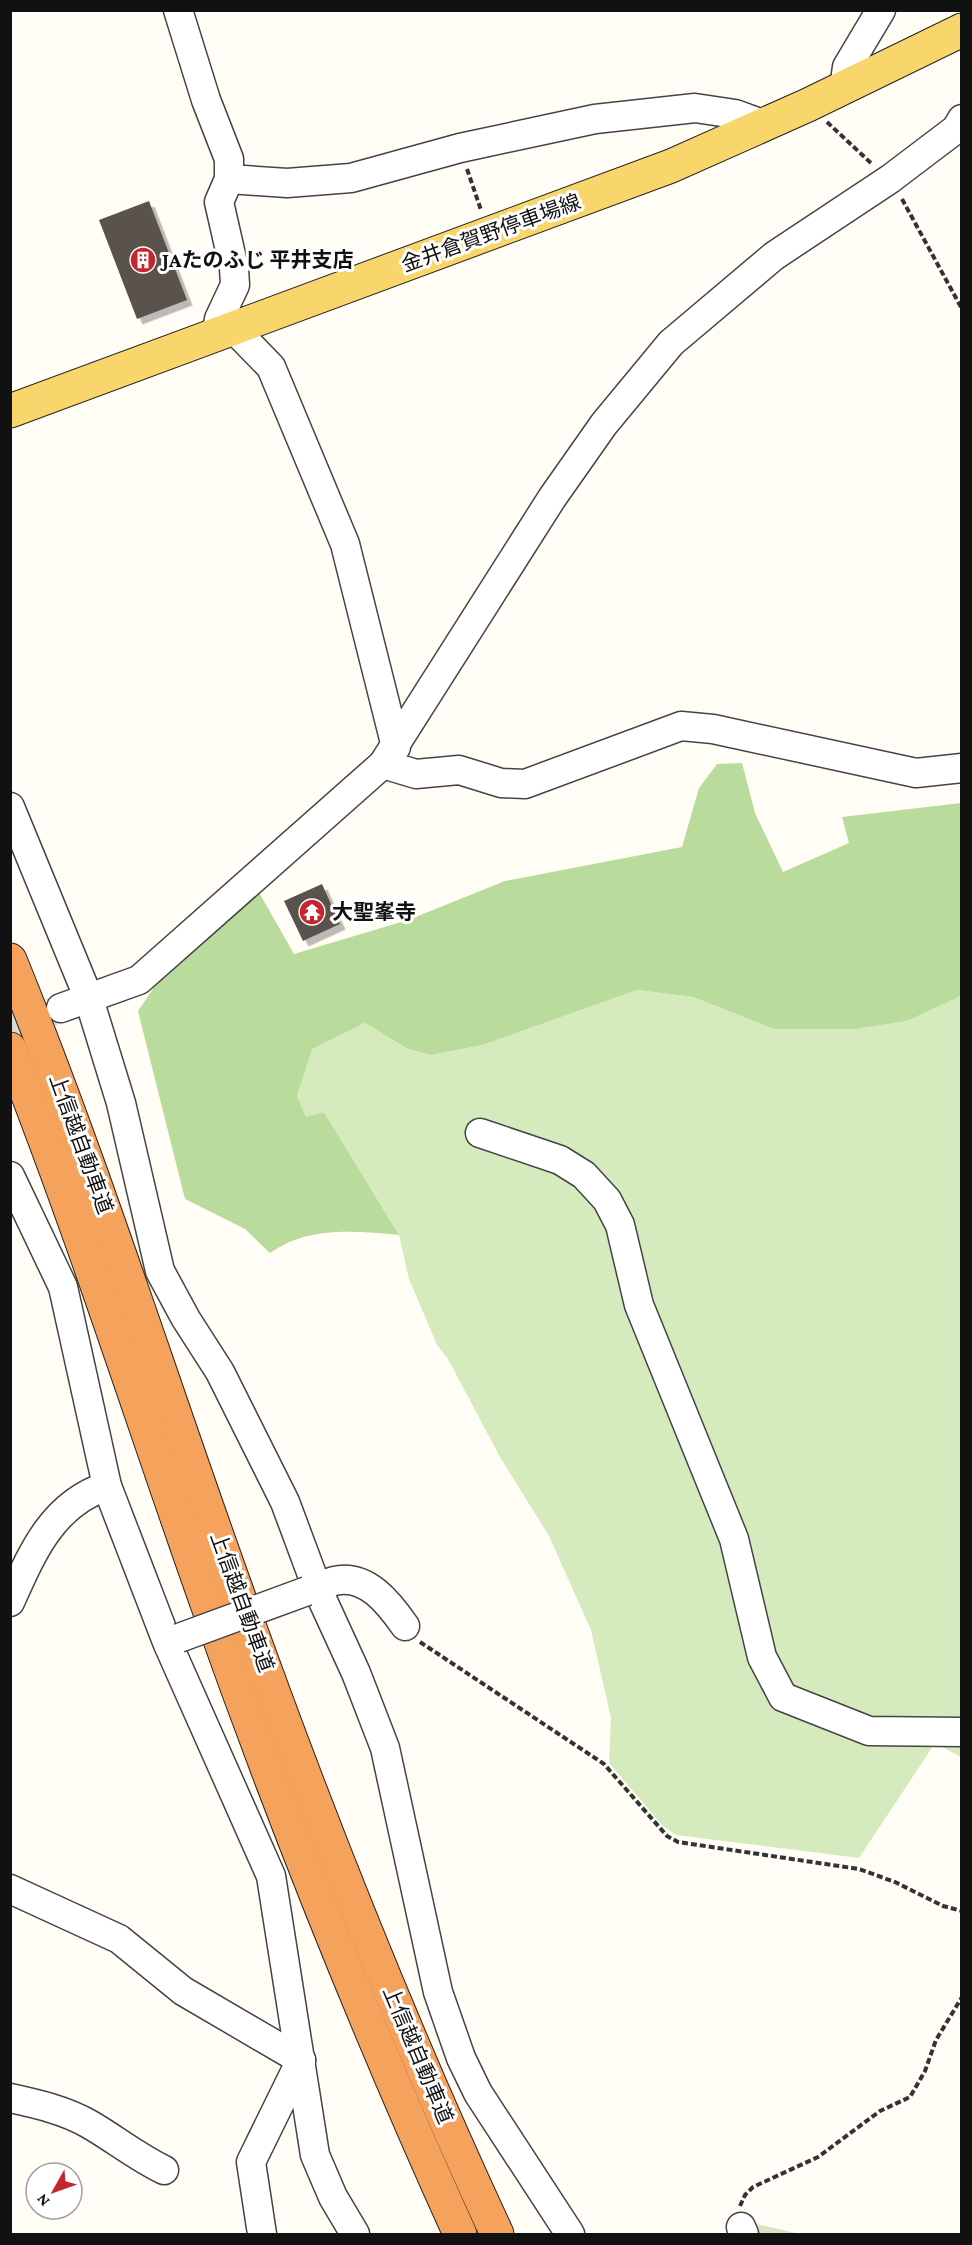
<svg xmlns="http://www.w3.org/2000/svg" width="972" height="2245" font-family="'Crimson Pro','Noto Sans JP',serif">
<defs>
<filter id="shadow"><feDropShadow dx="5.5" dy="5.5" stdDeviation="0" flood-color="#0004"/></filter>
</defs>
<rect width="100%" height="100%" fill="#fffdf5"/>
<polygon fill="#d5ebbd" points="637,990 693,997 774,1029 856,1029 907,1021 961,996 961,1757 935,1743 859,1858 676,1835 663,1826 609,1763 611,1718 591,1630 549,1536 500,1457 448,1359 437,1345 409,1279 399,1235 324,1112 306,1118 297,1096 311,1049 365,1023 408,1049 431,1055 483,1045"/>
<path fill="#b9dc9c" d="M742 763 755 813 783 872 849 843 842 817 961 803V996L907 1021 856 1029H774L693 997 637 990 483 1045 431 1055 408 1049 365 1023 312 1049 297 1096 306 1117 324 1112 399 1235C354 1231 309 1226 270 1253L245 1229 185 1199 138 1011 157 983 257 889 294 954 408 920 505 881 682 847 699 788 717 764Z"/>
<polygon fill="#d9e3c4" points="752,2223 800,2234 749,2234"/>
<g fill="#5a524d" filter="url(#shadow)">
<polygon points="149,201 187,300 137,319 99,220"/>
<polygon points="322,884 340,924 303,941 284,901"/>
</g>
<g fill="none" stroke-linecap="round" stroke-linejoin="round">
<polyline stroke="#dbdad3" stroke-width="28" stroke-dasharray="28 14" stroke-linecap="butt" points="10,1024 54,1011"/>
<defs>
<g id="minor">
<polyline points="178,10 206,100 229,159 229,179 219,202 234,268 235,285 219,319 216,335"/>
<polyline points="844,88 847,67 881,10"/>
<polyline points="229,179 287,183 351,178 460,148 595,119 695,108 735,114 765,125"/>
<polyline points="234,329 271,367 345,544 396,747"/>
<polyline points="383,764 416,774 459,770 501,783 525,784 681,726 713,729 916,773 962,768"/>
<polyline points="10,807 89,999 121,1103 160,1271 186,1319 220,1372 285,1502 317,1588 356,1673 385,1748 438,1992 461,2058 478,2093 570,2234"/>
<polyline points="61,1008 139,980 383,764 552,498 604,424 671,343 774,256 890,179 956,129 962,119"/>
<polyline points="480,1133 560,1160 584,1175 607,1200 620,1225 639,1305 734,1539 762,1657 783,1697 869,1731 962,1732"/>
<polyline points="10,1176 63,1287 107,1486 167,1642 271,1876 315,2155 333,2197 355,2234"/>
<path d="M307 1591C316 1588 325 1584 334 1581 366 1573 389 1603 405 1626"/>
<path d="M10 1602C32 1553 52 1504 107 1486"/>
<polyline points="10,1889 119,1939 183,1991 301,2060"/>
<path d="M10 2098C37 2104 65 2110 89 2124 115 2139 137 2157 164 2170"/>
<polyline points="741,2227 744,2234"/>
<polyline points="262,2234 251,2162 301,2060"/>
</g>
<polyline id="major" points="10,411 671,166 808,105 962,30"/>
<g id="highway">
<path d="M10 960C94 1166 160 1378 235 1586 313 1806 399 2023 497 2234"/>
<path d="M10 1049C82 1231 141 1417 206 1601 282 1816 366 2027 460 2234"/>
</g>
</defs>
<use href="#minor" stroke="#444" stroke-width="31"/>
<use href="#major" stroke="#222" stroke-width="35"/>
<use href="#highway" stroke="#222" stroke-width="35"/>
<g stroke="#333" stroke-width="4" stroke-dasharray="6 3" stroke-linecap="butt">
<polyline points="827,122 872,164"/>
<polyline points="467,169 481,210"/>
<polyline points="902,199 962,309"/>
<polyline points="420,1642 604,1764 667,1836 678,1842 859,1869 895,1882 943,1906 962,1911"/>
<polyline points="740,2206 745,2195 753,2187 818,2157 880,2111 910,2097 925,2071 936,2040 962,1997"/>
</g>
<use href="#minor" stroke="#fff" stroke-width="28"/>
<use href="#major" stroke="#f9d66b" stroke-width="33"/>
<use href="#highway" stroke="#f5a25d" stroke-width="33"/>
<defs>
<polyline id="minor-bridge" points="179,1638 307,1591"/>
</defs>
<use href="#minor-bridge" stroke="#444" stroke-width="31" stroke-linecap="butt"/>
<use href="#minor-bridge" stroke="#fff" stroke-width="28"/>
</g>
<defs>
<symbol id="building-disc" viewBox="-11 -11 22 22"><circle r="9.5" fill="#c4262e" stroke="#fff"/><path d="M-4-6H4V6H1V3H-1V6H-4ZM-2.5-4.3h1.7v1.8h-1.7ZM.8-4.3h1.7v1.8H.8ZM-2.5-1h1.7V.8h-1.7ZM.8-1h1.7V.8H.8Z" fill="#fff"/></symbol>
<symbol id="temple-disc" viewBox="-11 -11 22 22"><circle r="9.5" fill="#c4262e" stroke="#fff"/><path d="M0-6L5-2H3V0L6.5 2.5H4V6H1.5V3h-3V6H-4V2.5H-6.5L-3 0V-2H-5Z" fill="#fff"/></symbol>
</defs>
<g fill-rule="evenodd">
<use href="#building-disc" x="128" y="245" width="30" height="30"/>
<use href="#temple-disc" x="297" y="897" width="30" height="30"/>
</g>
<g text-anchor="middle" stroke-width="6" stroke-linejoin="round" paint-order="stroke">
<g font-size="21" fill="#111" stroke="#fff">
<text transform="translate(491 233) rotate(-20)" y="7">金井倉賀野停車場線</text>
<text transform="translate(81 1144) rotate(70)" y="7">上信越自動車道</text>
<text transform="translate(242 1602) rotate(70)" y="7">上信越自動車道</text>
<text transform="translate(418 2055) rotate(67)" y="7">上信越自動車道</text>
</g>
<g font-size="21" font-weight="bold" fill="#111" stroke="#fff" text-anchor="start">
<text x="162" y="267">JAたのふじ 平井支店</text>
<text x="332" y="919">大聖峯寺</text>
</g>
</g>
<rect width="972" height="2245" fill="none" stroke="#111111" stroke-width="24"/>
<g transform="translate(54 2191) rotate(230)"><circle r="28" fill="#ffffff" stroke="#a0a0a0" stroke-width="1.5"/>
<path d="M0-4.5L10 22L0 15L-10 22Z" fill="#c4262e"/>
<text y="-9" font-size="16" font-weight="bold" text-anchor="middle" fill="#111111">N</text>
</g>
</svg>
